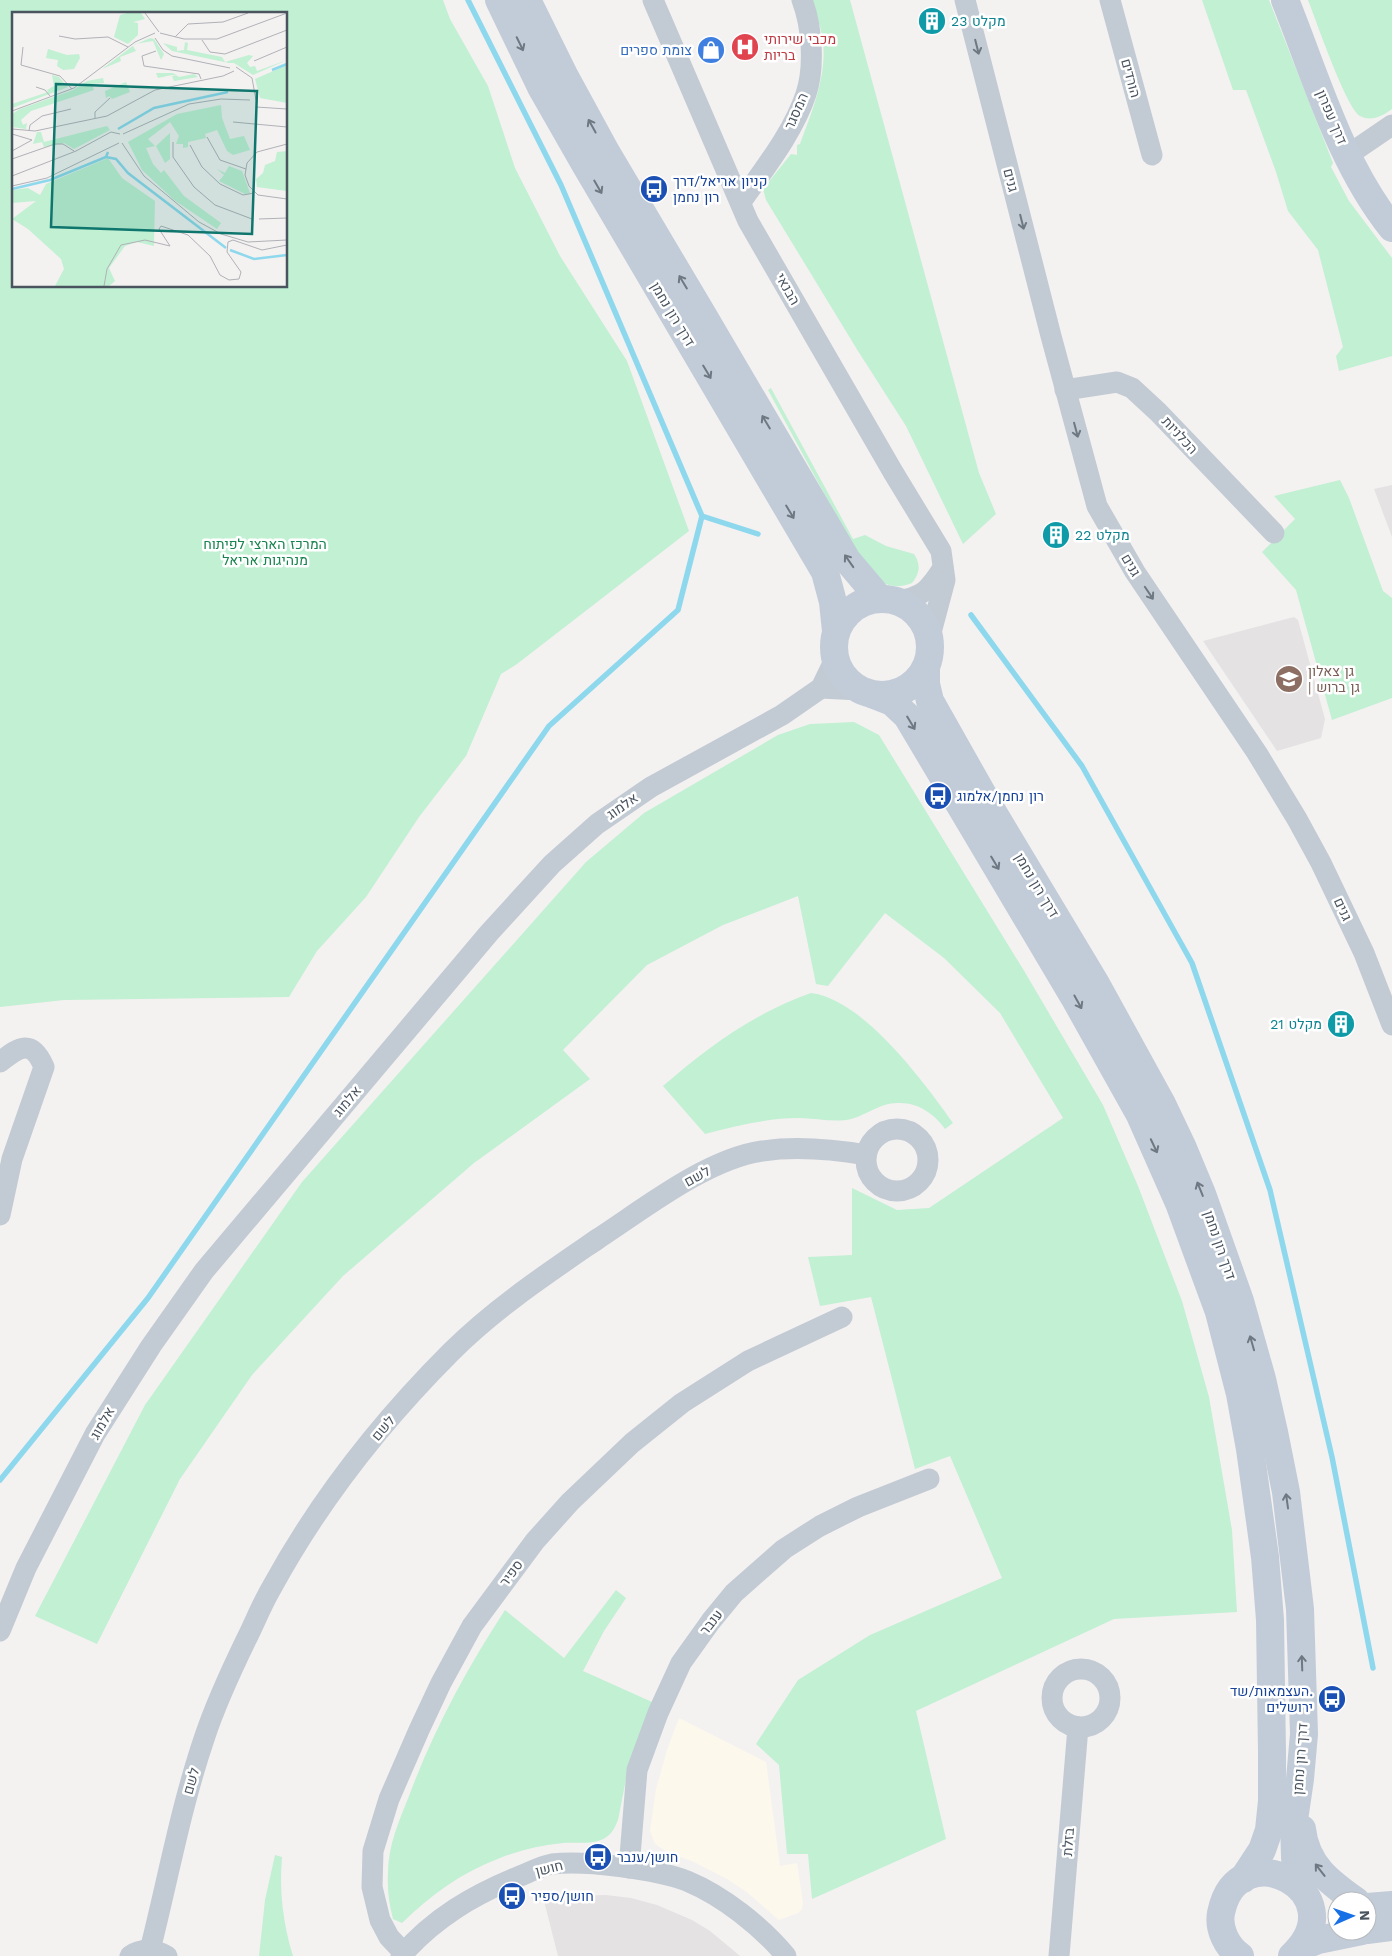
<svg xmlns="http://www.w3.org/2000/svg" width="1392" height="1956" font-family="'Work Sans',Heebo,sans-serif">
<rect width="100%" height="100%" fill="#f4f1f1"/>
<polygon fill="#fdf8ec" points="679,1718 766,1762 780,1866 797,1863 803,1903 802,1909 798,1913 779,1920 748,1893 727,1879 694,1862 667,1852 655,1844 650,1831 656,1789 667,1750"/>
<g fill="#e5e2e3">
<polygon points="1392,485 1392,537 1374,489"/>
<polygon points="1294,617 1298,620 1325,719 1321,738 1277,751 1203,641"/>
<polygon points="606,1895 631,1898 657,1905 692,1920 710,1931 740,1956 558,1956 544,1901 571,1896"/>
</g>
<g fill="#c1f0d3" fill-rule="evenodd">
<path d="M0 0H443L450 19 488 86 515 168 560 256 627 361 689 531 517 664 501 674 466 756 419 817 366 897 317 951 289 997 64 1000 0 1007ZM14 14H286V286H14Z"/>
<path d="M811 0H850L979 473 996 514 963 544 906 426 858 351 766 200 763 189 791 154 797 155V145L800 144C812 112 827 76 823 41 821 27 816 13 811 0Z"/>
<polygon points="1202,0 1269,0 1333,163 1331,167 1349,201 1392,258 1392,356 1339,371 1336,356 1343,347 1318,250 1288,211 1276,172 1246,90 1233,90"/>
<path d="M1308 0H1392V109C1383 116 1371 122 1360 116 1346 108 1316 20 1308 0Z"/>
<path d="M771 388 853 539 865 535 886 546 914 554C921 565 920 573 912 583 890 591 882 583 865 569L768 390Z"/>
<polygon points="1340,480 1349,498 1383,591 1392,598 1392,698 1332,720 1296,590 1262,552 1295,519 1274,496"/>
<polygon points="854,722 879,735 1023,969 1103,1105 1138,1186 1182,1301 1209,1397 1232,1530 1237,1612 1114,1619 916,1711 946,1839 812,1899 808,1854 787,1854 779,1765 756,1744 798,1680 870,1635 1002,1578 950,1456 915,1469 871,1297 820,1306 808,1257 852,1255 852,1188 897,1210 929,1208 1063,1118 1000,1013 944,958 885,913 828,986 816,984 798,896 723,925 647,965 563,1050 590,1079 474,1163 343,1276 252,1375 180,1479 97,1644 35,1616 145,1405 302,1182 586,862 644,813 778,735 810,724"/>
<path d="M811 993C863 999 924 1082 953 1123L945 1129C934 1114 919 1103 900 1103 879 1102 865 1117 846 1120 830 1122 815 1118 799 1118 768 1118 735 1126 705 1134L663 1086C708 1047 754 1013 811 993Z"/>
<path d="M616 1590 626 1598 604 1631 583 1671 652 1702 629 1764 618 1820C615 1827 612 1834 605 1838 593 1845 576 1842 563 1843 542 1845 520 1850 500 1858 462 1872 431 1895 402 1923L393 1919C389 1904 387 1888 388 1873 388 1846 399 1821 409 1796 434 1729 466 1670 505 1610L564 1658Z"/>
<path d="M275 1855 282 1857C279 1890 283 1924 293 1956H259L265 1900Z"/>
</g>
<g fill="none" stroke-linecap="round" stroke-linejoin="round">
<g stroke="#8ed8ed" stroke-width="5.5">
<polyline points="468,0 561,185 702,516 758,534"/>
<polyline points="971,615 1082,766 1192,963 1270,1190 1332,1457 1373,1668"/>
<polyline points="0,1480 148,1298 549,726 678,610 702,516"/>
</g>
<g stroke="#c2cbd3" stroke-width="21">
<polyline points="653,0 748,221 893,472 941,551 945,580 929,640"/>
<polyline points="965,0 1051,336 1097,506 1135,572 1257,753 1297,819 1321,863 1364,953 1392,1025"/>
<polyline points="1110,0 1152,155"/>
<polyline points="1348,155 1392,125"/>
<path d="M741 202C764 169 793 133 806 94 815 67 812 26 802 0"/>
<polyline points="1065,390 1117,382 1132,388 1158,412 1274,533"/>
<path d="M897 601C923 597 929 590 943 568"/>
<polyline points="821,688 859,690"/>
<path d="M0 1062C20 1046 32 1039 44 1067L12 1159 0 1215"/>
<circle cx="897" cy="1160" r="31"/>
<polyline points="0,1631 26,1568 95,1434 151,1346 204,1271 489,933 552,864 597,824 651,787 782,715 821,688 835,659"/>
<circle cx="1081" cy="1698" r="29"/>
<polyline points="629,1868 637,1770 658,1713 681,1663 711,1621 734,1593 784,1549 820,1526 858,1507 929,1479"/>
<path d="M150 1950C168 1879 181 1806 205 1736 216 1703 231 1671 246 1640 255 1622 262 1604 272 1587 319 1501 382 1421 451 1352 495 1308 548 1273 599 1238 645 1208 707 1159 762 1151 797 1146 831 1149 866 1155"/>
<polyline points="404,1953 389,1937 380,1920 372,1887 373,1851 389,1799 419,1730 441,1683 472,1626 535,1541 570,1502 632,1443 682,1403 748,1361 842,1317"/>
<path d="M130 1956C141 1948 156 1949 167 1956"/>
<path d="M401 1956C434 1918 473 1895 520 1876 530 1872 541 1866 552 1864 584 1860 656 1869 687 1881 723 1896 761 1926 786 1956"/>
<polyline points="1059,1956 1078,1727"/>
</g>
<g stroke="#c2ccd8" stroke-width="28">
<polyline points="499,0 541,87 585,164 825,572 833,602 836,631"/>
<polyline points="527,0 564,75 606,152 701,312 847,560 880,599"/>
<path d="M1285 0C1316 77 1340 163 1392 228"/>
<circle cx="882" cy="647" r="48"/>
<polyline points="926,667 926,684 930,701 991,809 1096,984 1162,1104 1182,1146 1202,1194 1240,1301 1262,1379 1274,1432 1286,1492 1300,1609 1304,1734 1300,1779 1294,1820 1295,1857 1298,1886"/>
<polyline points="874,695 892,702 907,716 1074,997 1140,1115 1179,1203 1219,1312 1240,1394 1250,1449 1265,1557 1270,1620 1272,1752 1272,1801 1269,1830 1262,1850 1243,1879"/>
<path d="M1302 1829C1306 1865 1329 1882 1356 1901"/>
<polyline points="1367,1907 1392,1905"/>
<polyline points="1367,1930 1392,1927"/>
<polyline points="1301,1947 1318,1940 1362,1931"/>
<path d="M1240 1956C1227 1947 1218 1929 1221 1913 1238 1829 1359 1893 1292 1956"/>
</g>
</g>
<defs><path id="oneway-shaft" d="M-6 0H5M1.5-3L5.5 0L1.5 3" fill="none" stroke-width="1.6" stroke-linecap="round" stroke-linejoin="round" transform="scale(1.25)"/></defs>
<g stroke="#6d7883">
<use href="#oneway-shaft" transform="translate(520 44) rotate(64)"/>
<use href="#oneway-shaft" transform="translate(592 126) rotate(-119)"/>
<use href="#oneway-shaft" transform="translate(598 187) rotate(60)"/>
<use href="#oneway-shaft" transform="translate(683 282) rotate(-121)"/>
<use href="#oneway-shaft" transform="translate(707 372) rotate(59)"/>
<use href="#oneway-shaft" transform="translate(766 422) rotate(-121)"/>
<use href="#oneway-shaft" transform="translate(790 512) rotate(59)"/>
<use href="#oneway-shaft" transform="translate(849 561) rotate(-125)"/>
<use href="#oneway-shaft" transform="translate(911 723) rotate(59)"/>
<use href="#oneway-shaft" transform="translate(995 863) rotate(59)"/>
<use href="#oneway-shaft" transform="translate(1078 1002) rotate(61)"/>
<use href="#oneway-shaft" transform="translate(1154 1146) rotate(65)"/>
<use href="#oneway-shaft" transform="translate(1200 1189) rotate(-112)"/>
<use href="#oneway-shaft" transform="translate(1252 1343) rotate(-106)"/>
<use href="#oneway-shaft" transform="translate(1287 1501) rotate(-98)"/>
<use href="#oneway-shaft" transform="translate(1302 1663) rotate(-92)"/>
<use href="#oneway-shaft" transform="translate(1320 1870) rotate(-128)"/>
</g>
<g stroke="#6d7882">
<use href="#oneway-shaft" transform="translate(977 47) rotate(76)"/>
<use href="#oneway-shaft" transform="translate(1022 222) rotate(76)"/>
<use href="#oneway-shaft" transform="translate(1076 430) rotate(75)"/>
<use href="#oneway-shaft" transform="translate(1149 593) rotate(56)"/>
</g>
<defs>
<symbol id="building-disc" viewBox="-11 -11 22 22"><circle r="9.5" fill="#0f9aa8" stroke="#fff"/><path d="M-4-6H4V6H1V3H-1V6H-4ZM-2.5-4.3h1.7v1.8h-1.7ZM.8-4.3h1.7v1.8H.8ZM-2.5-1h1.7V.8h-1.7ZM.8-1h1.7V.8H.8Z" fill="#fff"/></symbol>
<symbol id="hospital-disc" viewBox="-11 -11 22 22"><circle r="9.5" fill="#e0444e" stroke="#fff"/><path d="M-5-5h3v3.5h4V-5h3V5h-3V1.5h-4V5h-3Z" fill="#fff"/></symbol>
<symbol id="shop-disc" viewBox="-11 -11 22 22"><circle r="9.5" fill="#3f7fe0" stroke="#fff"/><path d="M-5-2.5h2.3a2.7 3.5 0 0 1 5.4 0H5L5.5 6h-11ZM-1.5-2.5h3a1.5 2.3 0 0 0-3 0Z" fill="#fff"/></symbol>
<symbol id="bus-disc" viewBox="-11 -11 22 22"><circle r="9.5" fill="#1a4fb4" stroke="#fff"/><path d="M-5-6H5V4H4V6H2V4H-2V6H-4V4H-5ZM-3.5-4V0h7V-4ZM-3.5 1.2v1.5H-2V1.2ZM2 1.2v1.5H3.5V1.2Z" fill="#fff"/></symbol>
<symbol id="school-disc" viewBox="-11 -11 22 22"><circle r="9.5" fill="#8d6e63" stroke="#fff"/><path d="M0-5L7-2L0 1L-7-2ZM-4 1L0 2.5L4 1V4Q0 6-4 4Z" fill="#fff"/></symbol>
</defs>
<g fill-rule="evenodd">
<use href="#building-disc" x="916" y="5" width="32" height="32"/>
<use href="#hospital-disc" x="729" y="31" width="32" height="32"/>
<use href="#shop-disc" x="695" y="34" width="32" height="32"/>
<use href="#bus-disc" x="638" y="173" width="32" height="32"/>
<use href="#building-disc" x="1040" y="519" width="32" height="32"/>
<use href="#school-disc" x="1273" y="663" width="32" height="32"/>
<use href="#bus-disc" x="922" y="780" width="32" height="32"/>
<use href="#building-disc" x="1325" y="1008" width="32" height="32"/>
<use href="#bus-disc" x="1316" y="1683" width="32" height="32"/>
<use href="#bus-disc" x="582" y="1841" width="32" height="32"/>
<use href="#bus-disc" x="496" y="1880" width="32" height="32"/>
</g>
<g text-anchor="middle" stroke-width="5" stroke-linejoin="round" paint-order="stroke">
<g font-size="14" fill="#0d838f" stroke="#fff" text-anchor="start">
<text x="951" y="26">מקלט 23</text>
<text x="1075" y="540">מקלט 22</text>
<text x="1322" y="1029" text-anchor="end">מקלט 21</text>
</g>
<g font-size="14" fill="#be3a42" stroke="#fff" text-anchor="start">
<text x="764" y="44">מכבי שירותי<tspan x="764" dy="16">בריות</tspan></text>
</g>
<g font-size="14" fill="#366cbe" stroke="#fff" text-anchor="end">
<text x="692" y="55">צומת ספרים</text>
</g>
<g font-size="14" fill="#49545f" stroke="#fff">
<text transform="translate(1131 78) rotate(75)" y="5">הורדים</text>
<text transform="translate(796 111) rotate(-66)" y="5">המסגר</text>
<text transform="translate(1332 117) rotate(67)" y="5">דרך עפרון</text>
<text transform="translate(1011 180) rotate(76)" y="5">גנים</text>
<text transform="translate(788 289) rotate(60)" y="5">הבנאי</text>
<text transform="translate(673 314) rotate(59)" y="5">דרך רון נחמן</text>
<text transform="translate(1180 435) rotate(47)" y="5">הכלניות</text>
<text transform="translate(1131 565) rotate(59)" y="5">גנים</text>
<text transform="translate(622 806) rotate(-35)" y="5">אלמוג</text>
<text transform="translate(1037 885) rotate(59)" y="5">דרך רון נחמן</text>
<text transform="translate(1343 909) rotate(65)" y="5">גנים</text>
<text transform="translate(347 1101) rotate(-50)" y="5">אלמוג</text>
<text transform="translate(697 1176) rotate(-29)" y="5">לשם</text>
<text transform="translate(1220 1245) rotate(71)" y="5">דרך רון נחמן</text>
<text transform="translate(102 1423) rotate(-60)" y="5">אלמוג</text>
<text transform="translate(383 1428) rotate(-50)" y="5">לשם</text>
<text transform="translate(511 1573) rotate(-54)" y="5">ספיר</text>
<text transform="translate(711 1622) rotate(-52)" y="5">ענבר</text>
<text transform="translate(1300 1759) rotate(-86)" y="5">דרך רון נחמן</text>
<text transform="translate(191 1781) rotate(-74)" y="5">לשם</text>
<text transform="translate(1068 1842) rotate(-86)" y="5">בזלת</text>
<text transform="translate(549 1868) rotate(-14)" y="5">חושן</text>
</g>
<g font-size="14" fill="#164399" stroke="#fff" text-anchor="start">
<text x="673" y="186">קניון אריאל/דרך<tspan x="673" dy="16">רון נחמן</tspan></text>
<text x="957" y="801">רון נחמן/אלמוג</text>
<text x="1313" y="1696" text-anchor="end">העצמאות/שד.<tspan x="1313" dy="16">ירושלים</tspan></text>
<text x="617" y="1862">חושן/ענבר</text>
<text x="531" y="1901">חושן/ספיר</text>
</g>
<g font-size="14" fill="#17834e" stroke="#fff">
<text x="265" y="549">המרכז הארצי לפיתוח<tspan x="265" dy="16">מנהיגות אריאל</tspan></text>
</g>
<g font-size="14" fill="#785e54" stroke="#fff" text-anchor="start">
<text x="1308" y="676">גן צאלון<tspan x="1308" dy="16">| גן ברוש</tspan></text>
</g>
</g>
<g transform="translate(12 12)">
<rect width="275" height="275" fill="#f4f1f1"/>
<path d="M115 1H129L133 7 121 10 126 11V23L116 32 102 25 108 3ZM138 26 142 27 152 42 149 48 141 29 123 32 121 34 124 39 108 45 109 49 90 57 122 33ZM173 30 176 31 175 38 210 45 213 50 237 43 241 44 235 51 238 55 243 54 245 59 275 48 241 63 222 51H217L160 39 151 31 165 35V39L172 38ZM36 37 55 43 67 42 68 46 62 57 51 58 45 54 46 48 34 46ZM275 53V91L248 86 243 67ZM144 61H161L167 65 182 62 186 65 162 69 160 64H165L160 63 146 66ZM40 63 47 65 56 75 0 96V92L36 80 35 78 42 74ZM91 66 92 71 80 72 82 78 19 99 9 108 11 113 15 111 14 117 0 115V102L8 97 61 78 75 69ZM114 70 118 80 100 87 97 84 94 86 93 79ZM209 93 210 106 218 127 232 124 238 138 221 143 215 139 205 118 193 122 194 126 176 130V135L171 136V132H164L167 124 158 110 136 127 143 134 134 136 141 152 149 161 152 158 172 184 209 211 205 217 162 188 130 158 116 130 165 102ZM95 114 98 118 62 137 52 131 32 135 30 130 21 132 25 120H29L32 130ZM158 121V147L153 151 144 134ZM275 139V179L245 175 244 167 251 161 253 153 263 149 265 140ZM96 146 110 166 143 189 142 234 125 230 113 234 97 256 103 269 97 274H43L52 257 49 247 16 217 0 207 24 189 0 191V178L16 176 28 183 34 172ZM217 154 230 159 238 181 233 182 207 169 212 163 205 157 213 161Z" fill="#c1f0d3"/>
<path fill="none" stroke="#8ed8ed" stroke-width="2.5" d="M260 58 275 52M106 117 142 96 216 80M94 145 104 147 116 161 214 236M0 177 38 168 94 145 96 140M218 238 242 247 275 243"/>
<path fill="none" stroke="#b0b2b7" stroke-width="1" d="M133 1 147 20M148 21 172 27H205L275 1M47 24 63 27 96 25 116 35M163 25 176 12 211 10 236 1M143 26 151 38 160 44 218 56M190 28 198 40 213 42 275 18M11 35 9 53 48 64 60 77M144 39 130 44 132 54 187 62 189 67M242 49 275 35M224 55 240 66 244 88M24 75 33 78 38 84M244 95 275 97M0 99 62 76 123 30 143 21M83 107V100L98 86M221 110 275 115M0 117 23 119 95 104 143 78 211 64 222 59M17 119 18 113 30 104 59 97M0 122 20 128 0 139M111 122 177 92 209 87 238 88M195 125 208 148 234 157M161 130V145L182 175 203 193 240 207M110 131 132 164 187 210 209 222 236 230 275 228M275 132 245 140 235 151 233 163 237 174 246 183 275 187M178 133 190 155 208 172 231 183 242 181M0 147 43 132H51L62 139M0 164 64 139 99 120 108 122M0 174 35 166 107 131M247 207 275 206M92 274 95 257 109 233 133 228 158 234 147 217 149 214 176 223 198 244 208 263 217 268 227 267 229 260 215 240 216 230 221 228 250 238 275 233"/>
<path fill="#0f766e" fill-opacity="0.15" stroke="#0f766e" stroke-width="2.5" d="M44 72 245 79 240 222 39 215Z"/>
<rect width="275" height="275" fill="none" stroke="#49545f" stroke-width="2.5"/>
</g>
<g transform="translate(1352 1916) rotate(88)"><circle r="24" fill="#ffffff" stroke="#b6bbbf"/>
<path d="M0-4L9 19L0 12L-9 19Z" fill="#1870e6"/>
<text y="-8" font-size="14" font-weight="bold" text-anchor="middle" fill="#49545f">N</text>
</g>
</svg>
